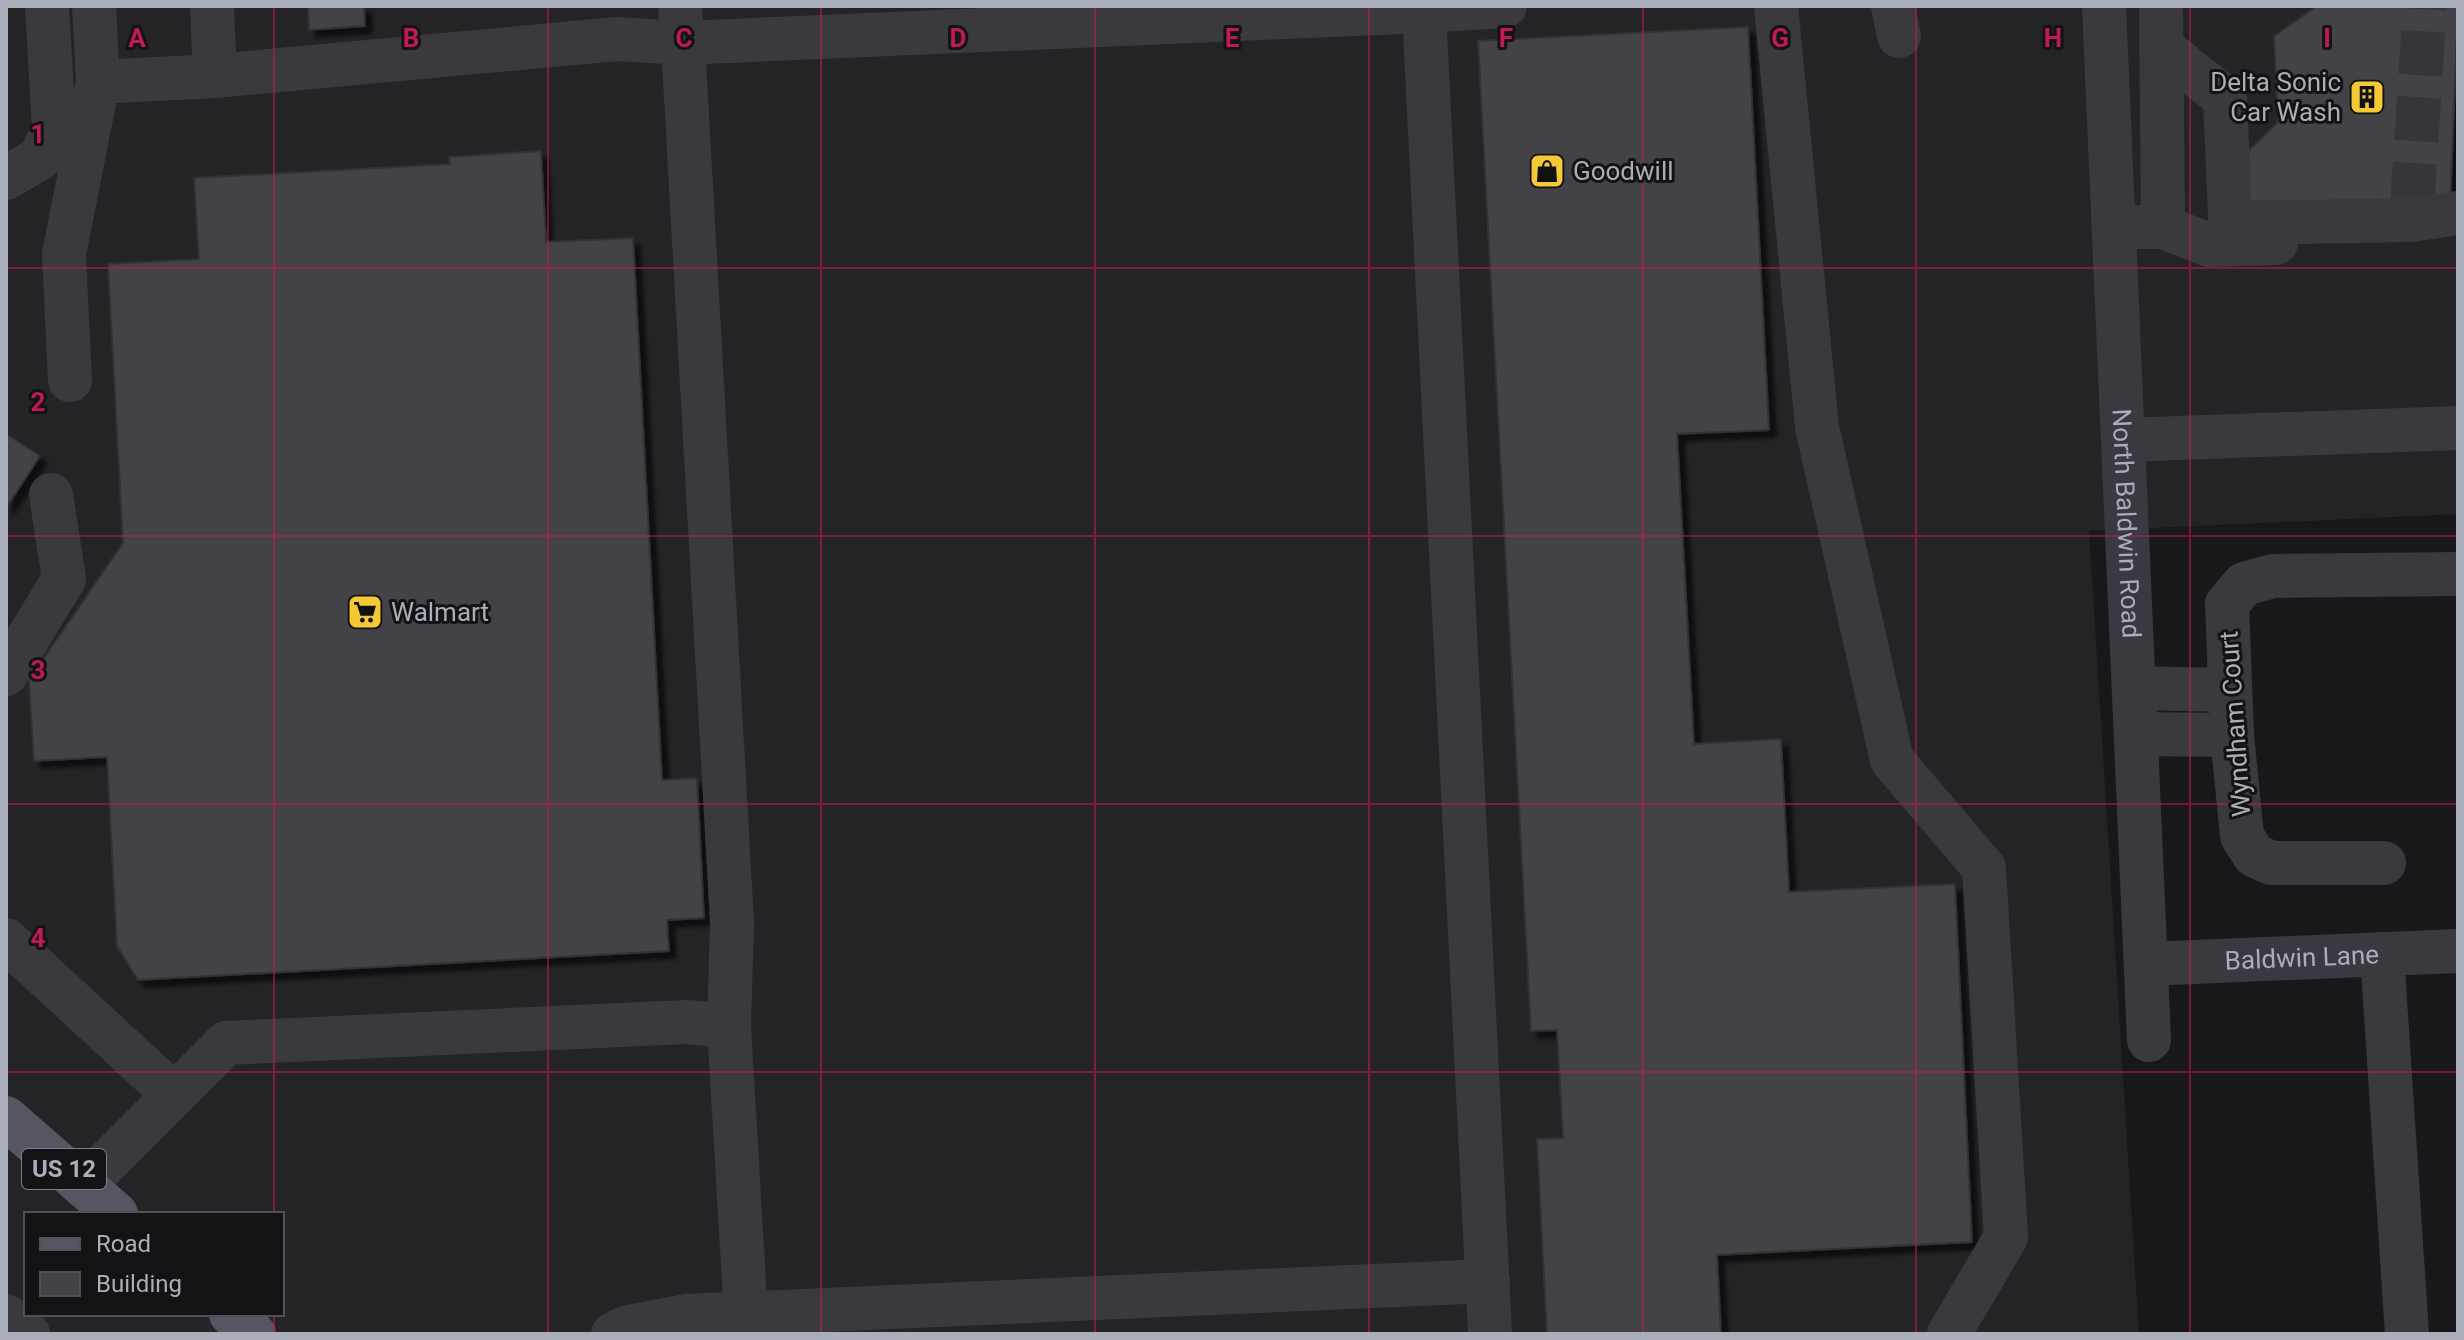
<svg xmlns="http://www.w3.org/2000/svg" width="2464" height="1340" font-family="Roboto,sans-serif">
<defs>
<filter id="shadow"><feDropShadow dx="7" dy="7" stdDeviation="2" flood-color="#0009"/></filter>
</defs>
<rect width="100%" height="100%" fill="#18181a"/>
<path fill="#242427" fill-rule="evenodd" d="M6 6H2458V514L2089 531 2139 1334H6ZM26 1214H282V1314H26Z"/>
<g fill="#424347" stroke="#333236" stroke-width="2" filter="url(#shadow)">
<polygon points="308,6 364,6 365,26 309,30"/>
<polygon points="2317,6 2458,6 2450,205 2242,217 2239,160 2278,122 2274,36"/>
<polygon points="1748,27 1769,430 1677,434 1694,744 1781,739 1789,892 1955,884 1972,1242 1717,1255 1721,1334 1547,1334 1537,1139 1563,1138 1557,1030 1531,1031 1478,41"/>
<polygon points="541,151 546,242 633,238 662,780 697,778 704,918 667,920 669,951 138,980 117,946 107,757 34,761 29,680 123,543 108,264 199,259 194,178 450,164 449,157"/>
<polygon points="6,434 40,456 6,508"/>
</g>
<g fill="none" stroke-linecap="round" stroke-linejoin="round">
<polyline stroke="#35363a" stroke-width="44" stroke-dasharray="44 22" stroke-linecap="butt" points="2412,207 2425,6"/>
<g stroke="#39393f" stroke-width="44">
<polyline points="94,6 98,82"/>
<polyline points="212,6 215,76"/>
<polyline points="1776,6 1817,427 1892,760 1984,868 2006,1237 1949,1334"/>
<polyline points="1893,6 1899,36"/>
<path id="s1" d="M2104 6 2149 1040"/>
<polyline points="2161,6 2163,227"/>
<polyline points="1424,11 1505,6"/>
<polyline points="2161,47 2225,98 2230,217 2237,223 2411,220 2458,213"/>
<polyline points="6,178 40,158 54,128 47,6"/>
<polyline points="2136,227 2163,227 2209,245 2276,243"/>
<polyline points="70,380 64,254 98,82 215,76 617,39 683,43 680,6"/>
<polyline points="2123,440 2458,428"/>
<polyline points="6,674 64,579 51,495"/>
<polyline points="2134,688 2230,690"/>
<polyline points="2136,734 2232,735"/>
<polyline points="2384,863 2271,863 2254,855 2242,836 2232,735 2227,604 2244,584 2273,576 2458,574"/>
<polyline points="6,940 172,1093"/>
<polyline points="2382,954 2407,1334"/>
<path id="s2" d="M2146 964 2458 951"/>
<polyline points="83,1186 226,1043 686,1022 729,1026"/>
<polyline points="6,1316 28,1334"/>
<polyline points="613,1334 628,1327 686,1316 1488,1281"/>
<polyline points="747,1334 729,1026 732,923 683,43 1424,11 1490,1334"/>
</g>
<g stroke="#55565f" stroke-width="44">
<polyline points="6,1118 116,1214"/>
<polyline points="231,1314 254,1334"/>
</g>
</g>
<path fill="none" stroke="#c2185b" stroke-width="2" stroke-opacity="0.55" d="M274 6V1214M548 6V1334M821 6V1334M1095 6V1334M1369 6V1334M1643 6V1334M1916 6V1334M2190 6V1334M6 268H2458M6 536H2458M6 804H2458M6 1072H2458M274 1314V1334"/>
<defs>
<symbol id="building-square" viewBox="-11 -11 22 22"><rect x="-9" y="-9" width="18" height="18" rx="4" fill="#f5c835" stroke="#131315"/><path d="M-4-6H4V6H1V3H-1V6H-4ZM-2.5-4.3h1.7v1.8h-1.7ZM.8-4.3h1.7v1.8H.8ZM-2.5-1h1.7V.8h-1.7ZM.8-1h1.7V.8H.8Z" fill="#111"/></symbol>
<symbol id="shop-square" viewBox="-11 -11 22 22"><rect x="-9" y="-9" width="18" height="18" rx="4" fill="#f5c835" stroke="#131315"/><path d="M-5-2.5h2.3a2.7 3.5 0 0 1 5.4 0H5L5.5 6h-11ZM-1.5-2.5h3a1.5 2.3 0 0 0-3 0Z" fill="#111"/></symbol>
<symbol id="supermarket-square" viewBox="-11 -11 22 22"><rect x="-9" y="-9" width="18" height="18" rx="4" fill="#f5c835" stroke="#131315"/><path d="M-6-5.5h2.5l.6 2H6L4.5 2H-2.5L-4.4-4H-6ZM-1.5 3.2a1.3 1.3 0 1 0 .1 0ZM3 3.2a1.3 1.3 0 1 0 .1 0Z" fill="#111"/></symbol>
</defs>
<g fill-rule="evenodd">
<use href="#building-square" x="2347" y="77" width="40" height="40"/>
<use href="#shop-square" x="1527" y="151" width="40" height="40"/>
<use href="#supermarket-square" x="345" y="592" width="40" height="40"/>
</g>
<g text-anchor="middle" stroke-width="6" stroke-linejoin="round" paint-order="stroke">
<rect fill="#131315" stroke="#7d8088" stroke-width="2" x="22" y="1149" width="84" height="40" rx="6"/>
<g font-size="24" font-weight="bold" fill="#aaaeba">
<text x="64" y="1177">US 12</text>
</g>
<g font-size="26" fill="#aaaeba" stroke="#131315" text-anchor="start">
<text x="2341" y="91" text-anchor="end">Delta Sonic<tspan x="2341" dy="30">Car Wash</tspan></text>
<text x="1573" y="180">Goodwill</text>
<text x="391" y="621">Walmart</text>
</g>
<g font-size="26" fill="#aaaeba" stroke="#131315">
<text dy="9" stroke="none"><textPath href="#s1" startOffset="518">North Baldwin Road</textPath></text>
<text transform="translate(2235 724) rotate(-94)" y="9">Wyndham Court</text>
<text dy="9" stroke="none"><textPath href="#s2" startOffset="156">Baldwin Lane</textPath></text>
</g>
</g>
<g font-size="26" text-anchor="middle" font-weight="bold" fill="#c2185b" stroke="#131315" stroke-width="6" stroke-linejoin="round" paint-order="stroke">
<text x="137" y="47">A</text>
<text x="411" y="47">B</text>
<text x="684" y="47">C</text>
<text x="958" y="47">D</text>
<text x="1232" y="47">E</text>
<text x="1506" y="47">F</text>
<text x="1780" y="47">G</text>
<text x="2053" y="47">H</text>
<text x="2327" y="47">I</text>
<text x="38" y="143">1</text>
<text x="38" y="411">2</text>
<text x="38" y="679">3</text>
<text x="38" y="947">4</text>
</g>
<rect width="2464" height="1340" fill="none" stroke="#aaaeba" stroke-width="16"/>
<rect x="24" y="1212" width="260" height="104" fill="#131315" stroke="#4f5157" stroke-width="2"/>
<rect x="40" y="1238" width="40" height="12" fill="#55565f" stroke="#4f5157" stroke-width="2"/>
<text x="96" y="1252" font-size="24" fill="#aaaeba">Road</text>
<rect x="40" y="1272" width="40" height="24" fill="#424347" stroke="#4f5157" stroke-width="2"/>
<text x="96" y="1292" font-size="24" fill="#aaaeba">Building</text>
</svg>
